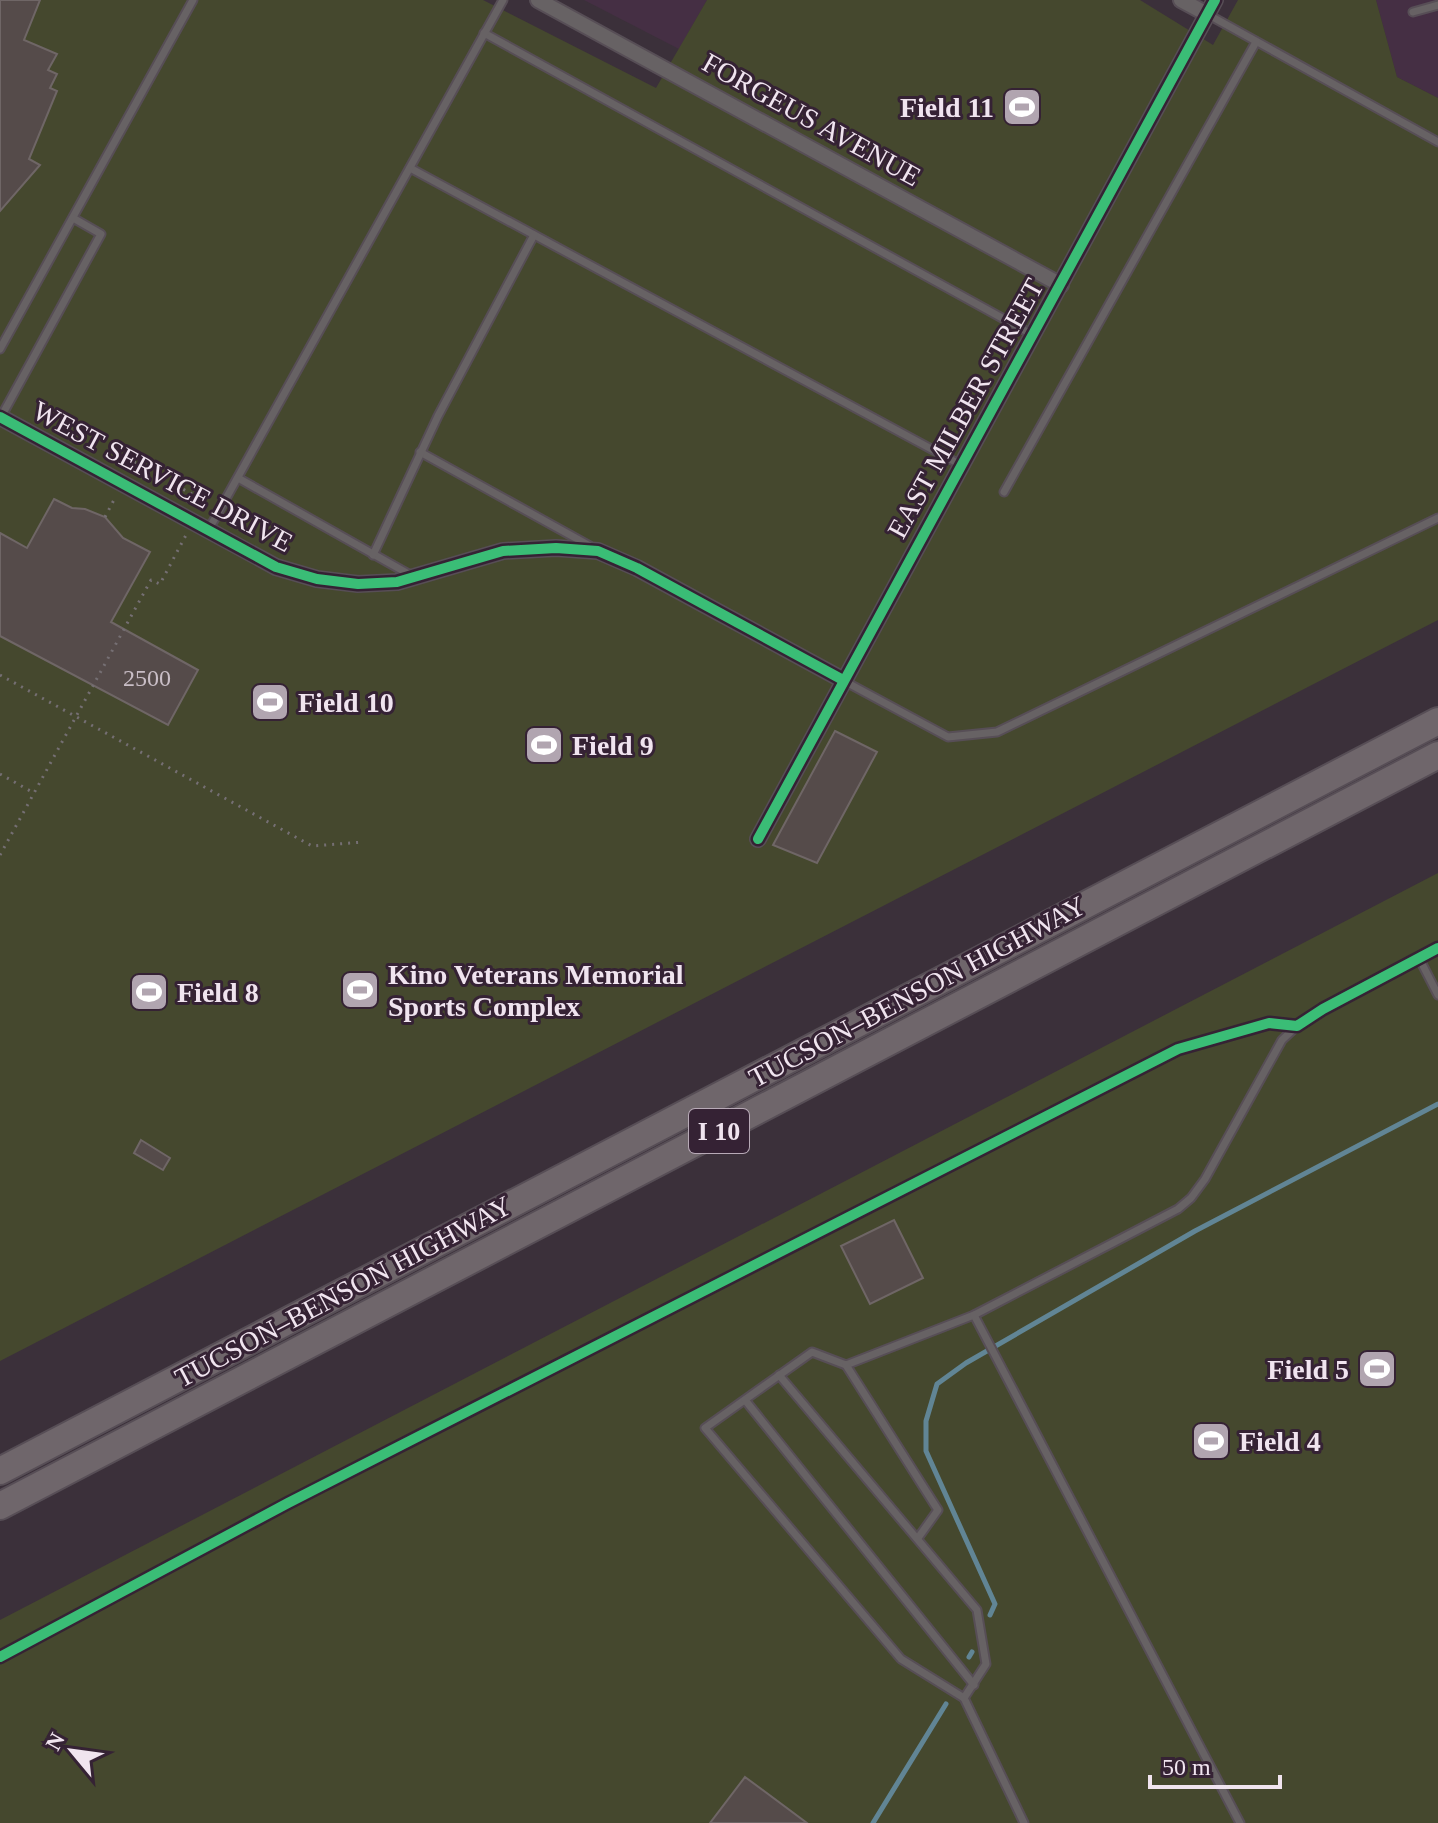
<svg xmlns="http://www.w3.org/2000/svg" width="1438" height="1823" font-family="Georgia,serif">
<rect width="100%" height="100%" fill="#3b303a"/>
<g fill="#452f44">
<polygon points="584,0 707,0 679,49"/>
<polygon points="1376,0 1438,0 1438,98 1397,77"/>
</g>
<g fill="#45482e">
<polygon points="0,0 483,0 656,88 707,0 1140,0 1213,45 1238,0 1376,0 1397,77 1438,98 1438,620 0,1361"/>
<polygon points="1438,873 1438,1823 0,1823 0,1620"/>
</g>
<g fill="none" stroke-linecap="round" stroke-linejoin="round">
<g stroke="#618595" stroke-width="5">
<polyline points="990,1615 995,1604 926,1451 926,1421 937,1384 966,1363 1195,1231 1438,1104"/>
<polyline points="969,1657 972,1652"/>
<polyline points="873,1823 946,1704"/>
</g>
</g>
<g fill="#554b4a" stroke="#6f6666" stroke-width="2">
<polygon points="0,0 40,0 24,40 57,54 48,70 57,74 50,88 57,91 29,159 40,165 0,211"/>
<polygon points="54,499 72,508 85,509 105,517 123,538 150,552 111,622 198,670 168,725 0,636 0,533 27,548"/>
<polygon points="835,731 877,752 817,863 773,845"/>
<polygon points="141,1140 170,1158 163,1170 134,1153"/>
<polygon points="894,1220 923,1278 870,1304 841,1246"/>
<polygon points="745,1777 807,1823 710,1823"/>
</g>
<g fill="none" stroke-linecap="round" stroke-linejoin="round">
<defs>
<g id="lane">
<polyline points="1413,12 1438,5"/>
<polyline points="1207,14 1438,142"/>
<polyline points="484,33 1033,335"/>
<polyline points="410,168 961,465"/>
<polyline points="0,349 193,0"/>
<polyline points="1,417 101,234 73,218"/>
<polyline points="420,452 590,546"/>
<polyline points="238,478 414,577"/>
<polyline points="1004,492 1256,42"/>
<polyline points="209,529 503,0"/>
<polyline points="373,555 438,416 534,235"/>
<polyline points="844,681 948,737 997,732 1438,518"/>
<polyline points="1419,958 1438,995"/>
<polyline points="974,1315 846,1365 812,1352 705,1428 901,1659 964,1698 1024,1823"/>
<polyline points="846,1365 938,1510 918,1538"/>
<polyline points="779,1375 977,1610 986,1664 964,1698"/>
<polyline points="745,1400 974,1685"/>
<polyline points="1240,1823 974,1315 1178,1209 1191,1198 1205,1179 1282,1040 1297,1026"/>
</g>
<g id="street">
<polyline points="538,0 1061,285"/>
<polyline points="1181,0 1207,14"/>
<polyline points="0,417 276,567 317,579 358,584 397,582 503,551 556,548 598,551 637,568 843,680"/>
<polyline points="758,839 1215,0"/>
</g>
<g id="highway">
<polyline points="0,1471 1438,721"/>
<polyline points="0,1506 1438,755"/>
</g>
</defs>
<use href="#lane" stroke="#574e56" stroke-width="11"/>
<use href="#street" stroke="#574e56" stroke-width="18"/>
<use href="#highway" stroke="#574e56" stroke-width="30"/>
<g stroke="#756f73" stroke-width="3" stroke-dasharray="2 6" stroke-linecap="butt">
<polyline points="134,463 192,494"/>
<polyline points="130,469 137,457"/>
<polyline points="187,503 196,487"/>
<polyline points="105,517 116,496"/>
<polyline points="0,675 312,846 364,842"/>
<polyline points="0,774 34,793"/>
<polyline points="0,855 151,580 160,584 186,535"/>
</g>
<use href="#lane" stroke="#676264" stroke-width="7"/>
<use href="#street" stroke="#676264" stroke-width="14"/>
<use href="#highway" stroke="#6f666b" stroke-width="26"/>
<defs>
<g id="cycleway">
<polyline points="0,417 276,567 317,579 358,584 397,582 503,551 556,548 598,551 637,568 843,680"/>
<polyline points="758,839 1215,0"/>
<polyline points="0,1657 288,1503 1178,1049 1269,1023 1297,1026 1323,1009 1438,948"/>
</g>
</defs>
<use href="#cycleway" stroke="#352234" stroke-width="15"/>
<use href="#cycleway" stroke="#3abd76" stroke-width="10"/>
</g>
<defs>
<symbol id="stadium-square" viewBox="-11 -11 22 22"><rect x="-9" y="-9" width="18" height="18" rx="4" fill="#b1a5b0" stroke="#352234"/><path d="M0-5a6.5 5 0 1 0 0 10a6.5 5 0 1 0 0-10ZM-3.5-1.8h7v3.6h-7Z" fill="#fff"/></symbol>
</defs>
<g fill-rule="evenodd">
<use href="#stadium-square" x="1000" y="85" width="44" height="44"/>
<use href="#stadium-square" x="248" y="680" width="44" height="44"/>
<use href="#stadium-square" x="522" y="723" width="44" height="44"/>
<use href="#stadium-square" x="338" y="968" width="44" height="44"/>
<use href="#stadium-square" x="127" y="970" width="44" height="44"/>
<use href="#stadium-square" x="1355" y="1347" width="44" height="44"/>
<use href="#stadium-square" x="1189" y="1419" width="44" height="44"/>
</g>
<g text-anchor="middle" stroke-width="6" stroke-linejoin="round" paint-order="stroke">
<g font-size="24" fill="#c9bec6">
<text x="147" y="686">2500</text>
</g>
<rect fill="#352234" stroke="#b8aab7" stroke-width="2" x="689" y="1109" width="60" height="44" rx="6"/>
<g font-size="26" font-weight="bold" fill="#f0e4ef">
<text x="719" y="1140">I 10</text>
</g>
<g font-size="28" font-weight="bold" fill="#f0e4ef" stroke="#352234" text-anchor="start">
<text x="994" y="117" text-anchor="end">Field 11</text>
<text x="298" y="712">Field 10</text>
<text x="572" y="755">Field 9</text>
<text x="388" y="984">Kino Veterans Memorial<tspan x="388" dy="32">Sports Complex</tspan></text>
<text x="177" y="1002">Field 8</text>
<text x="1349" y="1379" text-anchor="end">Field 5</text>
<text x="1239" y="1451">Field 4</text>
</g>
<g font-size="28" fill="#f0e4ef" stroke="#352234">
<text transform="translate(812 119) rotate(29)" y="10">FORGEUS AVENUE</text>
<text transform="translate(965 408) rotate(-61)" y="10">EAST MILBER STREET</text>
<text transform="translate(163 476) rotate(28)" y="10">WEST SERVICE DRIVE</text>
<text transform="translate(917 991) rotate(-28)" y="10">TUCSON–BENSON HIGHWAY</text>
<text transform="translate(343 1291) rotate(-28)" y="10">TUCSON–BENSON HIGHWAY</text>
</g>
</g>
<g transform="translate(72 1751) rotate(299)" stroke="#352234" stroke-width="6" paint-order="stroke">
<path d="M0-6L14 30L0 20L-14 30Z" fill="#f0e4ef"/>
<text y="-12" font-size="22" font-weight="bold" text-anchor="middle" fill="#f0e4ef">N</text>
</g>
<path d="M1150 1775v12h130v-12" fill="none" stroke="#f0e4ef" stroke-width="4"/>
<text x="1162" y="1775" font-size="24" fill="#f0e4ef" stroke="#352234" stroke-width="6" paint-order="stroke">50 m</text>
</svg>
